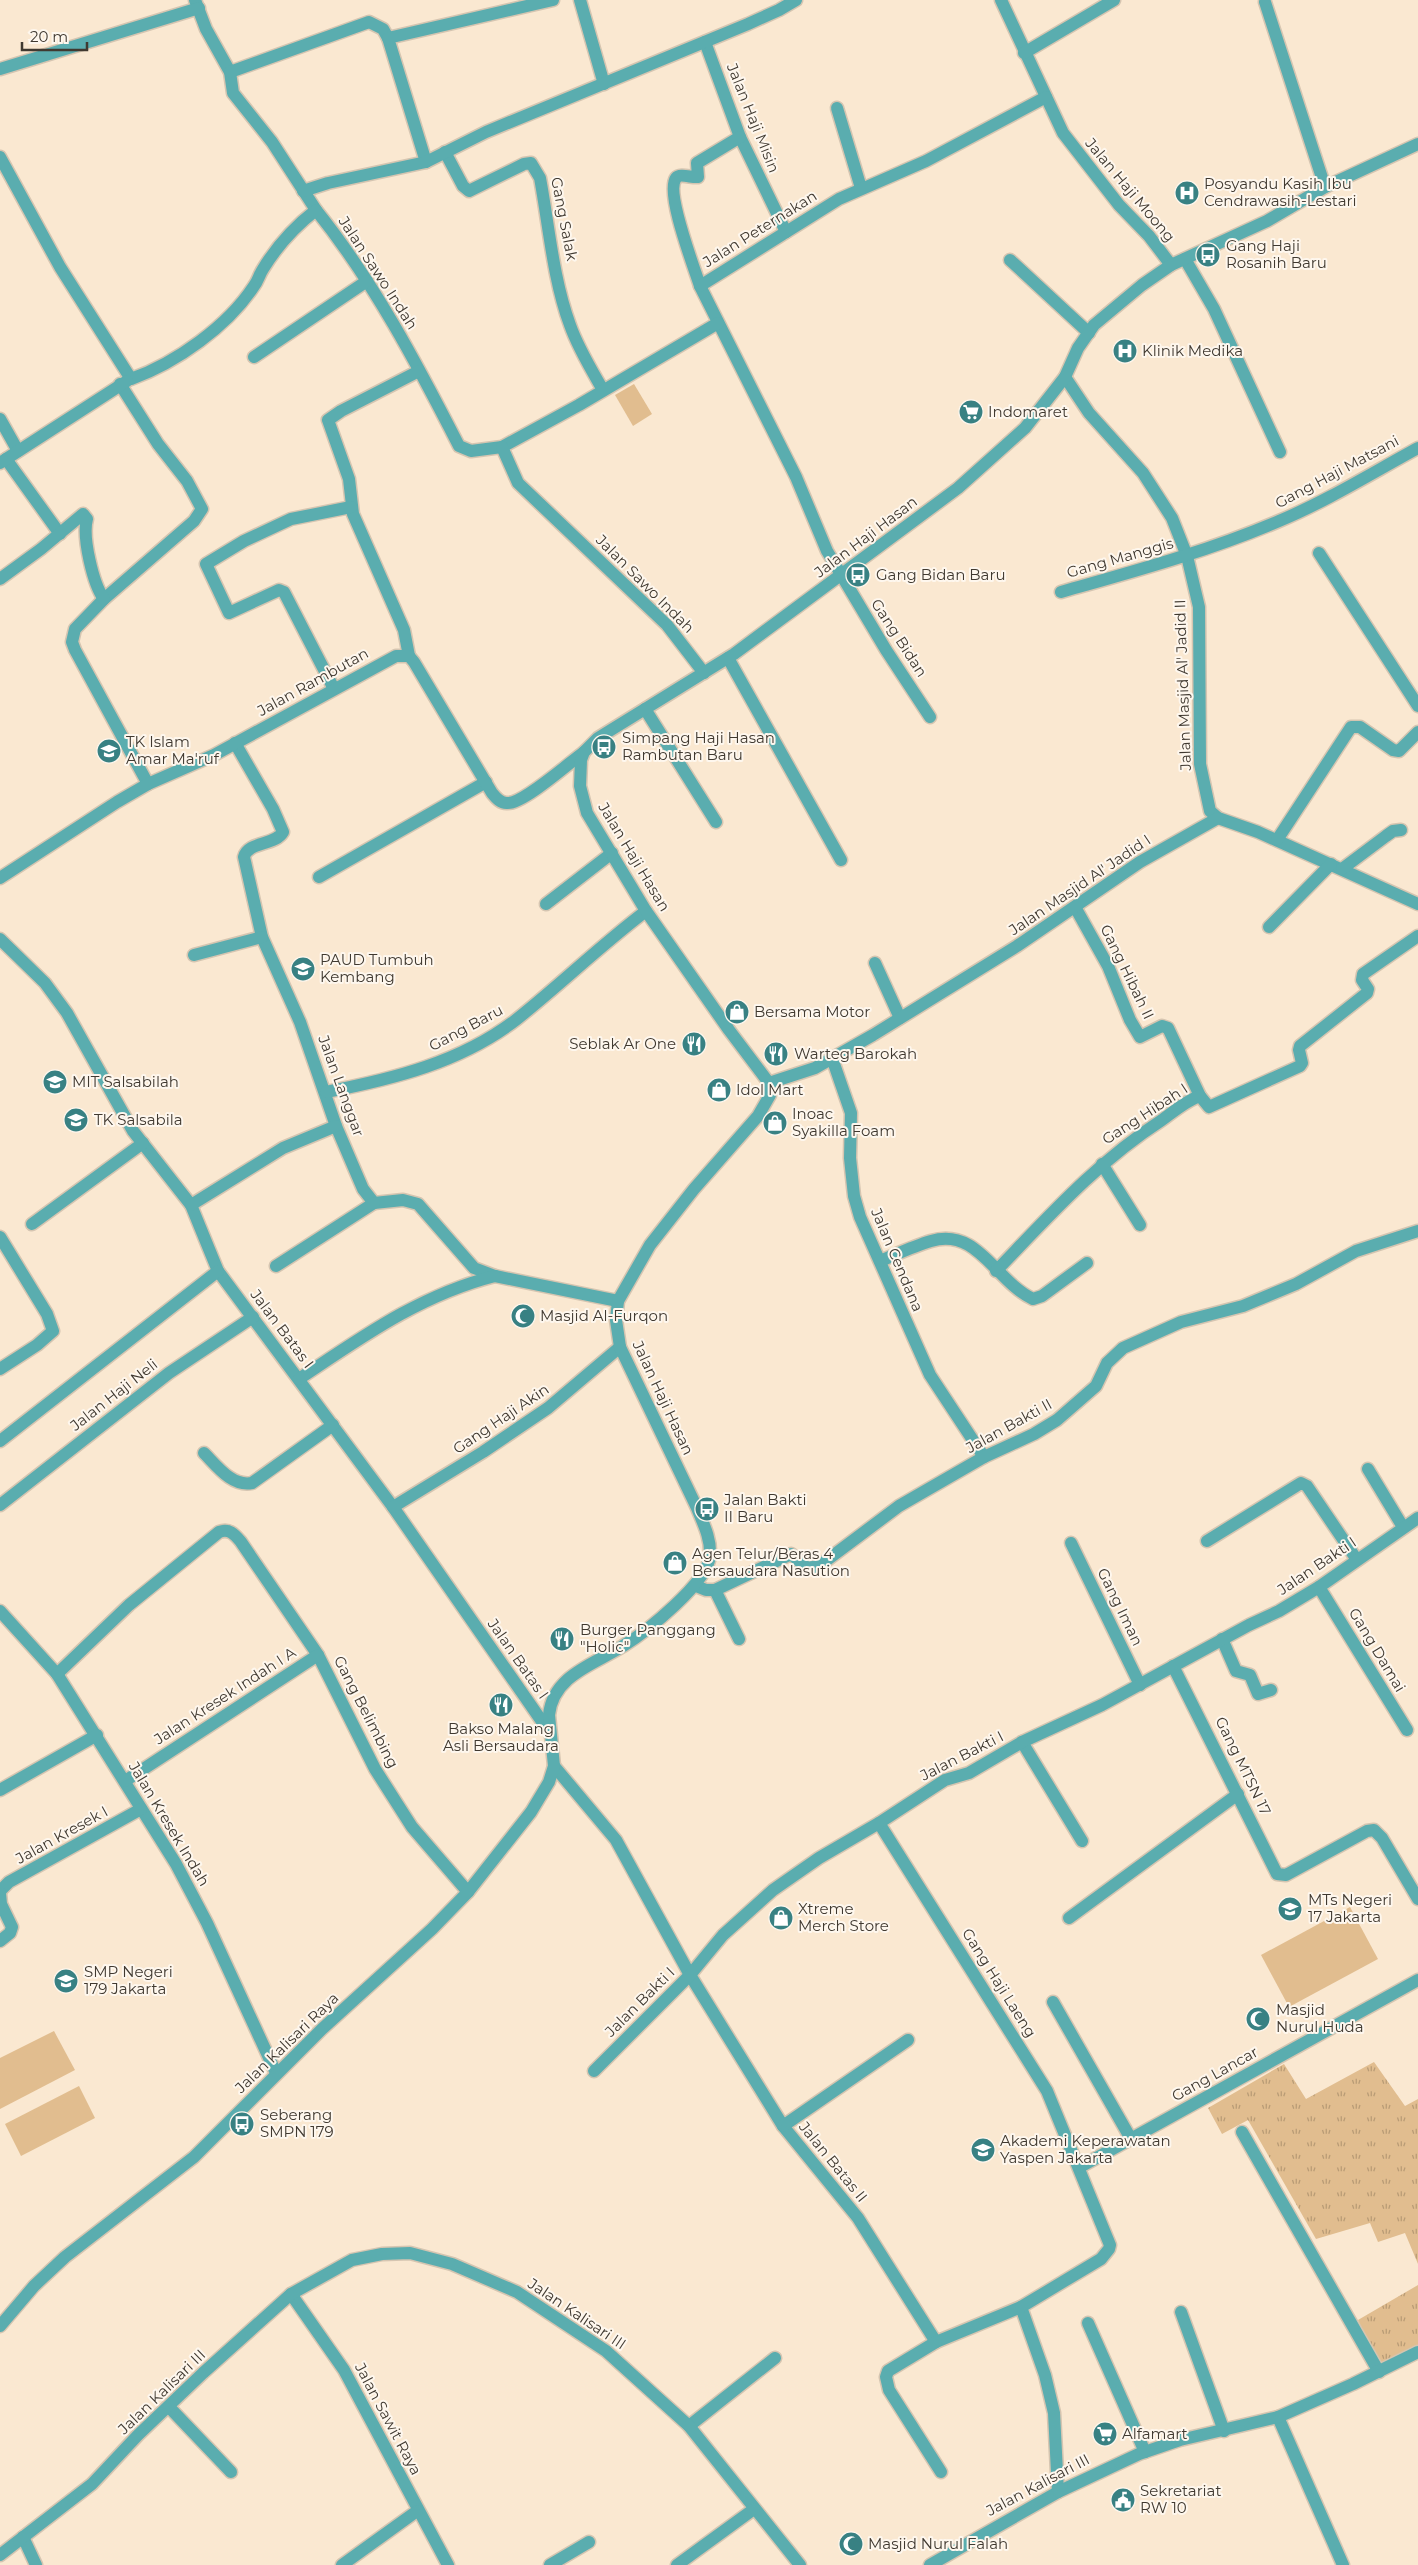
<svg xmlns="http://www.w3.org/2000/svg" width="1418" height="2565" font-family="Montserrat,sans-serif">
<defs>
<pattern id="grass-tufts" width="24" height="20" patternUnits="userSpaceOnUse" patternTransform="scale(1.25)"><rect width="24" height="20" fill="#e1bd8f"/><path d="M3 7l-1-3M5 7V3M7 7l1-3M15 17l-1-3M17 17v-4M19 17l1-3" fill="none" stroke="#b89b75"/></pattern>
</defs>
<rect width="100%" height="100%" fill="#fae8d1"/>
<g fill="url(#grass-tufts)">
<polygon points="1374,2062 1405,2106 1418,2099 1418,2264 1405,2233 1378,2242 1370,2223 1316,2239 1248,2120 1222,2134 1208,2108 1284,2064 1306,2099"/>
<polygon points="1418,2285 1418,2357 1379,2377 1358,2320"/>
</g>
<g fill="#e1bd8f">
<polygon points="634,384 652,414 633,426 615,395"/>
<polygon points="1350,1907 1378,1959 1289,2007 1261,1955"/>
<polygon points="54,2031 75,2070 0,2109 0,2058"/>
<polygon points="79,2086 95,2118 21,2156 5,2124"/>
</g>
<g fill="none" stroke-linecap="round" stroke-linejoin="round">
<defs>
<g id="minor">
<polyline points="195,0 206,29 230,72 233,93 272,142 316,210"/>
<polyline points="580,0 604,84"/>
<polyline points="1001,0 1063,133 1119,205 1149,236 1171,265"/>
<polyline points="1265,2 1325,187"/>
<polyline points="705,42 740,137 786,232"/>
<polyline points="1024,53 1114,0"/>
<polyline points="0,69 199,8"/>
<polyline points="230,72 369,22 383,29 388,38"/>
<polyline points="837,108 861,188"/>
<path d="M740 137 697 163 698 177C692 178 680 173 676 178 665 192 694 267 700 286L796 477 827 551 886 650 930 717"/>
<path d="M445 152 463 186 469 191 524 164 531 163 540 178C549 226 553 279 570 325 578 348 591 369 603 390"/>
<path d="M0 157 60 267 131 379C176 363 228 326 254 286 258 281 259 275 263 269 277 246 294 227 316 210 374 282 417 364 459 446L471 451 502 447 579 405 718 323"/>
<polyline points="426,162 388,38 553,0"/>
<polyline points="303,191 328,183 426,162 486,132 748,24 779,10 796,0"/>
<polyline points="1185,259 1214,309 1280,452"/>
<polyline points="1010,260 1089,333"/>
<polyline points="700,286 839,199 926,161 1046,97"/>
<polyline points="254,357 367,281"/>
<polyline points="1065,377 1089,413 1143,473 1172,518 1187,556 1199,607 1200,764 1210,811 1218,818 1258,832 1418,904"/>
<polyline points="120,384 158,444 187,481 202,509 194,521 104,599 75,629 72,642 75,650 148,784"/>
<polyline points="0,419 18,451"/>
<polyline points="502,447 518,483 667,625 704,673"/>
<polyline points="6,459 60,534"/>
<polyline points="0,463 127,381"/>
<polyline points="1319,553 1418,706"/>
<path d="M0 579 41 549 83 514 87 519C82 537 93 584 104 599"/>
<path d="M1061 592C1135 571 1209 551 1279 521 1327 501 1372 473 1418 448"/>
<polyline points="409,656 404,630 353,514 349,479 328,420 341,411 419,371"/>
<polyline points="728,658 841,860"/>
<polyline points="334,689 284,592 279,590 229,613 206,564 244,541 291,519 351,507"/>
<polyline points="645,709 716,822"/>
<path d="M235 743 273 809 283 832C275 846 248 841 244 857L262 937 300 1022 336 1126 363 1189 374 1203 403 1200 418 1204 474 1268 495 1276 618 1301"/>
<polyline points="1277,840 1351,727 1360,727 1393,750 1399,751 1418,732"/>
<polyline points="1342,869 1386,836 1393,831 1401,830"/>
<polyline points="319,877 486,782"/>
<path d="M0 878 117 802 148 784 214 755 396 656H409L414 662 492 793C496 798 501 804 508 803 524 803 569 763 584 752"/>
<polyline points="546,904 612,853"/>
<polyline points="1075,907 1108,966 1130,1020 1140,1037 1162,1026 1168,1028 1200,1096 1209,1107 1300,1066 1302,1063 1299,1050 1300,1046 1367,993 1368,989 1362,980 1363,974 1418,936"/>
<polyline points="1269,927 1331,864"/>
<polyline points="0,939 45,983 67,1013 133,1131 191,1205 218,1271 393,1507 550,1733"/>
<polyline points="194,955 262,937"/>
<polyline points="875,963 900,1018"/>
<polyline points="832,1058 851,1113 850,1158 854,1196 860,1217 930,1375 984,1457"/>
<polyline points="769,1083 815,1068 873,1035 1017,946 1140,862 1218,818"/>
<path d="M326 1092C393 1079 462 1062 517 1019 561 984 601 945 646 911"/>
<polyline points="1102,1164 1140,1225"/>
<polyline points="191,1205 283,1148 336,1126"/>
<polyline points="32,1224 143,1143"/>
<polyline points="0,1237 47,1314 53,1331 37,1345 0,1369"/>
<path d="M880 1261C897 1254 914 1246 931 1241 978 1227 995 1281 1033 1299L1042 1296 1087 1263"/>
<polyline points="276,1266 374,1203"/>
<path d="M996 1271C1049 1216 1097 1162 1162 1120 1173 1112 1187 1100 1200 1096"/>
<path d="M299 1379C362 1337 420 1295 495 1276"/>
<polyline points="0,1441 218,1271"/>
<path d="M204 1453C217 1466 232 1487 252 1483L333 1425"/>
<polyline points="1368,1469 1403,1527"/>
<polyline points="0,1505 169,1373 253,1317"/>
<polyline points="393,1507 483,1452 548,1408 620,1347"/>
<polyline points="1207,1541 1301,1483 1307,1486 1357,1560"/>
<polyline points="1071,1543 1140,1685"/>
<polyline points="696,1586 706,1590 715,1590 791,1554 807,1568 819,1566 899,1506 984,1457 1034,1434 1057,1420 1096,1386 1107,1363 1123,1348 1181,1322 1243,1306 1296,1284 1356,1251 1418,1231"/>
<polyline points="1319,1587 1407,1730"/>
<polyline points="715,1590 739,1639"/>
<polyline points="0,1611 57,1674 176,1864 207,1923 276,2073"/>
<polyline points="1222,1639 1236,1671 1250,1675 1258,1694 1271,1690"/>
<polyline points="1173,1666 1277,1874 1286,1875 1367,1831 1374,1830 1382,1838 1418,1899"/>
<path d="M57 1674 129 1605 219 1532C230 1528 235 1535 241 1542L318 1655 375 1769 412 1827 468 1892"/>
<polyline points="1022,1742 1082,1841"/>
<polyline points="554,1766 616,1840 690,1975 783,2126 858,2218 936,2342 1021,2307 1045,2375 1054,2413 1058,2492"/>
<polyline points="125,1781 318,1655"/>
<polyline points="0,1790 97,1735"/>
<polyline points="879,1823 1047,2091 1110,2245 1109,2249 1101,2259 1021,2307"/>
<polyline points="0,1891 9,1882 141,1809"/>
<polyline points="0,1893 1,1904 12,1927 10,1933 0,1941"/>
<polyline points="1069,1918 1238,1794"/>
<polyline points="1053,2002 1131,2139"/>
<polyline points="594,2071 690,1975 723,1935 773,1890 819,1858 879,1823 945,1780 969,1773 1022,1742 1102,1705 1249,1625 1279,1611 1319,1587 1418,1518"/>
<polyline points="783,2126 908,2040"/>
<polyline points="1242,2132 1379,2372"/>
<polyline points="1080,2167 1418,1980"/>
<polyline points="291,2294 344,2370 448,2565"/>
<polyline points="1181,2312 1224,2431"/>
<polyline points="1088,2323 1145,2452"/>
<path d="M0 2326 34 2286 65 2257 194 2157 322 2029 432 1929 468 1892 531 1812 549 1782 554 1766 549 1715C553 1675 595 1664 623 1646 646 1632 709 1582 710 1555 711 1538 703 1523 697 1508L620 1347 616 1320 618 1301 650 1245 694 1189 758 1116 770 1095 769 1083 729 1030 646 911 587 813 580 786 581 760 584 752 598 738 734 654 958 488 1025 428 1065 377 1078 348 1094 325 1142 285 1171 265 1267 221 1325 187 1418 144"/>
<polyline points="936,2342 888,2371 886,2377 889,2390 941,2472"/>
<polyline points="169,2407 231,2472"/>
<polyline points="1278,2417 1343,2565"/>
<polyline points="689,2426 775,2358"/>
<polyline points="23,2537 36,2565"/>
<polyline points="0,2555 92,2484 138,2435 203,2373 291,2294 352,2260 382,2254 410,2253 452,2264 517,2292 606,2351 689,2426 800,2565"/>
<polyline points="342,2565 417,2511"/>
<polyline points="550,2565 589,2542"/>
<polyline points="677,2565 754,2509"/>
<polyline points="930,2565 1058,2492 1139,2454 1180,2440 1278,2417 1353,2384 1418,2352"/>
</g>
</defs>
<use href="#minor" stroke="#d5c5b1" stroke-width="15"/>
<use href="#minor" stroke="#5aadaf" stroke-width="12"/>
</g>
<defs>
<symbol id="hospital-disc" viewBox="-11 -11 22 22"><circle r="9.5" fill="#388183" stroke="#fef7ee"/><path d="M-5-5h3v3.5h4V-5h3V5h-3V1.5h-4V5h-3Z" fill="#fff"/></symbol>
<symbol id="bus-disc" viewBox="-11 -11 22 22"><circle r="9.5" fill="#388183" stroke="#fef7ee"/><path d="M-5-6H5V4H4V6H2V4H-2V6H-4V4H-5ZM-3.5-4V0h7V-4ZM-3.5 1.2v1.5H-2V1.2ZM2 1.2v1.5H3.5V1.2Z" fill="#fff"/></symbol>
<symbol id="supermarket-disc" viewBox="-11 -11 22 22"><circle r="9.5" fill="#388183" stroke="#fef7ee"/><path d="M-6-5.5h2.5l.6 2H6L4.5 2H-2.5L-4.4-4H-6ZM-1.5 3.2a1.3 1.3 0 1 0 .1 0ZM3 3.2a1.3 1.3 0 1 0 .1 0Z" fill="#fff"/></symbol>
<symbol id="school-disc" viewBox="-11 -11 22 22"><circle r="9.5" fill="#388183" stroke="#fef7ee"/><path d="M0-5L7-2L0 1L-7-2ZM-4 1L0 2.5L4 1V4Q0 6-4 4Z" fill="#fff"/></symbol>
<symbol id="shop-disc" viewBox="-11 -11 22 22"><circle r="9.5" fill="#388183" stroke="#fef7ee"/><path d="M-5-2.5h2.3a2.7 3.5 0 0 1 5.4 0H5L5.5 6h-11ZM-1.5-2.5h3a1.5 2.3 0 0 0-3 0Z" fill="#fff"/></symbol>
<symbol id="restaurant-disc" viewBox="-11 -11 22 22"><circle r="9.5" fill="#388183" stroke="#fef7ee"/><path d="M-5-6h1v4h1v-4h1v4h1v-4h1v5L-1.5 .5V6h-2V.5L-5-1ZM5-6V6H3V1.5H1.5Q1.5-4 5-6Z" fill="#fff"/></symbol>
<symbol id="mosque-disc" viewBox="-11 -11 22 22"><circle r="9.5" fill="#388183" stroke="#fef7ee"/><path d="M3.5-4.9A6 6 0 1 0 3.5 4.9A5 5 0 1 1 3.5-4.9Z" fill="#fff"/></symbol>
<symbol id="university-disc" viewBox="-11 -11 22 22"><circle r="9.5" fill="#388183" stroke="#fef7ee"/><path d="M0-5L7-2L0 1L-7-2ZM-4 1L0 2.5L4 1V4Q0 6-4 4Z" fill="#fff"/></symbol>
<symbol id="civic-disc" viewBox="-11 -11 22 22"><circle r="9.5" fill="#388183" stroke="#fef7ee"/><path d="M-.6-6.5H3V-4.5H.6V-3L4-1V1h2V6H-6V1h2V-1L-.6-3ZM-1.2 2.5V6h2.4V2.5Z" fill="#fff"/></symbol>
</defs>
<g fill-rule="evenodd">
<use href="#hospital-disc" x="1173" y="179" width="28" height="28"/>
<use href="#bus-disc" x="1194" y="241" width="28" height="28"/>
<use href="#hospital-disc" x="1111" y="337" width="28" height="28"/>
<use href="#supermarket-disc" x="957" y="398" width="28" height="28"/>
<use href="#bus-disc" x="844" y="561" width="28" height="28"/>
<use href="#bus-disc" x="590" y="733" width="28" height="28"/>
<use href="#school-disc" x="95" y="737" width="28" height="28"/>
<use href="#school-disc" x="289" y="955" width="28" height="28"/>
<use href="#shop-disc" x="723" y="998" width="28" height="28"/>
<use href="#restaurant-disc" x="680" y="1030" width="28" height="28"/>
<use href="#restaurant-disc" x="762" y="1040" width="28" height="28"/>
<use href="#school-disc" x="41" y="1068" width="28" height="28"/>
<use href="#shop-disc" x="705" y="1076" width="28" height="28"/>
<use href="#school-disc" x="62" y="1106" width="28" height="28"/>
<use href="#shop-disc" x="761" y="1109" width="28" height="28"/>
<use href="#mosque-disc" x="509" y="1302" width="28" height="28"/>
<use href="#bus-disc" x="693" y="1495" width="28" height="28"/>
<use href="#shop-disc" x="661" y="1549" width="28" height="28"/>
<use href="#restaurant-disc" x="548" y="1625" width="28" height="28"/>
<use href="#restaurant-disc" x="487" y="1691" width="28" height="28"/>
<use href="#school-disc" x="1276" y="1895" width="28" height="28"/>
<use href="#shop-disc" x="767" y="1904" width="28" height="28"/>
<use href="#school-disc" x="52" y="1967" width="28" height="28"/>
<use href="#mosque-disc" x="1244" y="2005" width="28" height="28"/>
<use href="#bus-disc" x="228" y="2110" width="28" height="28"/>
<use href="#university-disc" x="969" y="2136" width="28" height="28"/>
<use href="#supermarket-disc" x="1091" y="2420" width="28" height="28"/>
<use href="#civic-disc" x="1109" y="2486" width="28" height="28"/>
<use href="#mosque-disc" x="837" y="2530" width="28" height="28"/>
</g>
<g text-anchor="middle" stroke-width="4" stroke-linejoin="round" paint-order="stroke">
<g font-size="15" fill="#403930" stroke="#fef7ee">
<text transform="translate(753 118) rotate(68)" y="5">Jalan Haji Misin</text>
<text transform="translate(1130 190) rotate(50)" y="5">Jalan Haji Moong</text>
<text transform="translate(564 219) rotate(79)" y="5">Gang Salak</text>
<text transform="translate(760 229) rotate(-32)" y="5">Jalan Peternakan</text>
<text transform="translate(378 273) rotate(57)" y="5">Jalan Sawo Indah</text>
<text transform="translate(1337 472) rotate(-28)" y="5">Gang Haji Matsani</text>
<text transform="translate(866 537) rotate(-37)" y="5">Jalan Haji Hasan</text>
<text transform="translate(1120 558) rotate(-16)" y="5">Gang Manggis</text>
<text transform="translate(645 584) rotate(45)" y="5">Jalan Sawo Indah</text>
<text transform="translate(899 638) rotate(57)" y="5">Gang Bidan</text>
<text transform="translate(313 682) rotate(-29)" y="5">Jalan Rambutan</text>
<text transform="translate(1183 685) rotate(-92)" y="5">Jalan Masjid Al' Jadid II</text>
<text transform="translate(634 857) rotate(59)" y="5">Jalan Haji Hasan</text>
<text transform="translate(1080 885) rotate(-34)" y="5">Jalan Masjid Al' Jadid I</text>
<text transform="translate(1127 972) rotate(64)" y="5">Gang Hibah II</text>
<text transform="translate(466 1028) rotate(-28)" y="5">Gang Baru</text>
<text transform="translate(341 1086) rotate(70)" y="5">Jalan Langgar</text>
<text transform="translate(1145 1114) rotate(-33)" y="5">Gang Hibah I</text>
<text transform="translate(897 1260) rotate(67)" y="5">Jalan Cendana</text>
<text transform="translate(282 1329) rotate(53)" y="5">Jalan Batas I</text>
<text transform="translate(114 1395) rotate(-38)" y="5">Jalan Haji Neli</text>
<text transform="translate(663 1398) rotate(65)" y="5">Jalan Haji Hasan</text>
<text transform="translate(501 1419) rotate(-34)" y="5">Gang Haji Akin</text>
<text transform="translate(1009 1426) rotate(-29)" y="5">Jalan Bakti II</text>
<text transform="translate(1317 1566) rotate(-34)" y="5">Jalan Bakti I</text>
<text transform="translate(1120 1607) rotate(64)" y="5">Gang Iman</text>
<text transform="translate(1377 1650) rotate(59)" y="5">Gang Damai</text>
<text transform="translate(518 1659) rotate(55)" y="5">Jalan Batas I</text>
<text transform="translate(225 1696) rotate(-33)" y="5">Jalan Kresek Indah I A</text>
<text transform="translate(366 1712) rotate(63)" y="5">Gang Belimbing</text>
<text transform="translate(962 1756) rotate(-27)" y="5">Jalan Bakti I</text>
<text transform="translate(1243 1766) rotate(64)" y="5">Gang MTSN 17</text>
<text transform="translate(169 1824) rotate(59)" y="5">Jalan Kresek Indah</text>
<text transform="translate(62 1835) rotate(-29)" y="5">Jalan Kresek I</text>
<text transform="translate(999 1983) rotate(58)" y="5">Gang Haji Laeng</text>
<text transform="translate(640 2002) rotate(-45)" y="5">Jalan Bakti I</text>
<text transform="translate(287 2043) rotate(-44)" y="5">Jalan Kalisari Raya</text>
<text transform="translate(1215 2074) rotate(-29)" y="5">Gang Lancar</text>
<text transform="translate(833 2162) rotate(51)" y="5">Jalan Batas II</text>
<text transform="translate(577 2314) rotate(34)" y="5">Jalan Kalisari III</text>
<text transform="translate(162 2392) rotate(-44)" y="5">Jalan Kalisari III</text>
<text transform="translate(388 2419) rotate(62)" y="5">Jalan Sawit Raya</text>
<text transform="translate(1038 2485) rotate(-28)" y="5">Jalan Kalisari III</text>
</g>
<g font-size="15" fill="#403930" stroke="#fef7ee" text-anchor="start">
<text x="1204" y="189">Posyandu Kasih Ibu<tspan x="1204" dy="17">Cendrawasih-Lestari</tspan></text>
<text x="1226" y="251">Gang Haji<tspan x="1226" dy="17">Rosanih Baru</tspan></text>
<text x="1142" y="356">Klinik Medika</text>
<text x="988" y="417">Indomaret</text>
<text x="876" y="580">Gang Bidan Baru</text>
<text x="622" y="743">Simpang Haji Hasan<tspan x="622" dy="17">Rambutan Baru</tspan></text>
<text x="126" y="747">TK Islam<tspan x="126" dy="17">Amar Ma'ruf</tspan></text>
<text x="320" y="965">PAUD Tumbuh<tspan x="320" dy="17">Kembang</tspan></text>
<text x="754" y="1017">Bersama Motor</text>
<text x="676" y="1049" text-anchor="end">Seblak Ar One</text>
<text x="794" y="1059">Warteg Barokah</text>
<text x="72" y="1087">MIT Salsabilah</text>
<text x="736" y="1095">Idol Mart</text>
<text x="792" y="1119">Inoac<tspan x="792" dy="17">Syakilla Foam</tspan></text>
<text x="94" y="1125">TK Salsabila</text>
<text x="540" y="1321">Masjid Al-Furqon</text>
<text x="724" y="1505">Jalan Bakti<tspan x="724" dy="17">II Baru</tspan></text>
<text x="692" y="1559">Agen Telur/Beras 4<tspan x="692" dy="17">Bersaudara Nasution</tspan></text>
<text x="580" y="1635">Burger Panggang<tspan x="580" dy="17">"Holic"</tspan></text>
<text x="501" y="1734" text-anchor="middle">Bakso Malang<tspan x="501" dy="17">Asli Bersaudara</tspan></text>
<text x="1308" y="1905">MTs Negeri<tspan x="1308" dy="17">17 Jakarta</tspan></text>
<text x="798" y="1914">Xtreme<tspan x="798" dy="17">Merch Store</tspan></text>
<text x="84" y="1977">SMP Negeri<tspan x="84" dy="17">179 Jakarta</tspan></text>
<text x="1276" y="2015">Masjid<tspan x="1276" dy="17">Nurul Huda</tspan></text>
<text x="260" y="2120">Seberang<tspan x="260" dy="17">SMPN 179</tspan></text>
<text x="1000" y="2146">Akademi Keperawatan<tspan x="1000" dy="17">Yaspen Jakarta</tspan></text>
<text x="1122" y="2439">Alfamart</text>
<text x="1140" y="2496">Sekretariat<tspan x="1140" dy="17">RW 10</tspan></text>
<text x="868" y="2549">Masjid Nurul Falah</text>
</g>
</g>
<path d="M22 42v8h65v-8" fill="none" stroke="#403930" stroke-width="2.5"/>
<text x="30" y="42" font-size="15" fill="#403930" stroke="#fef7ee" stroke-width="4" paint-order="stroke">20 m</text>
</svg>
